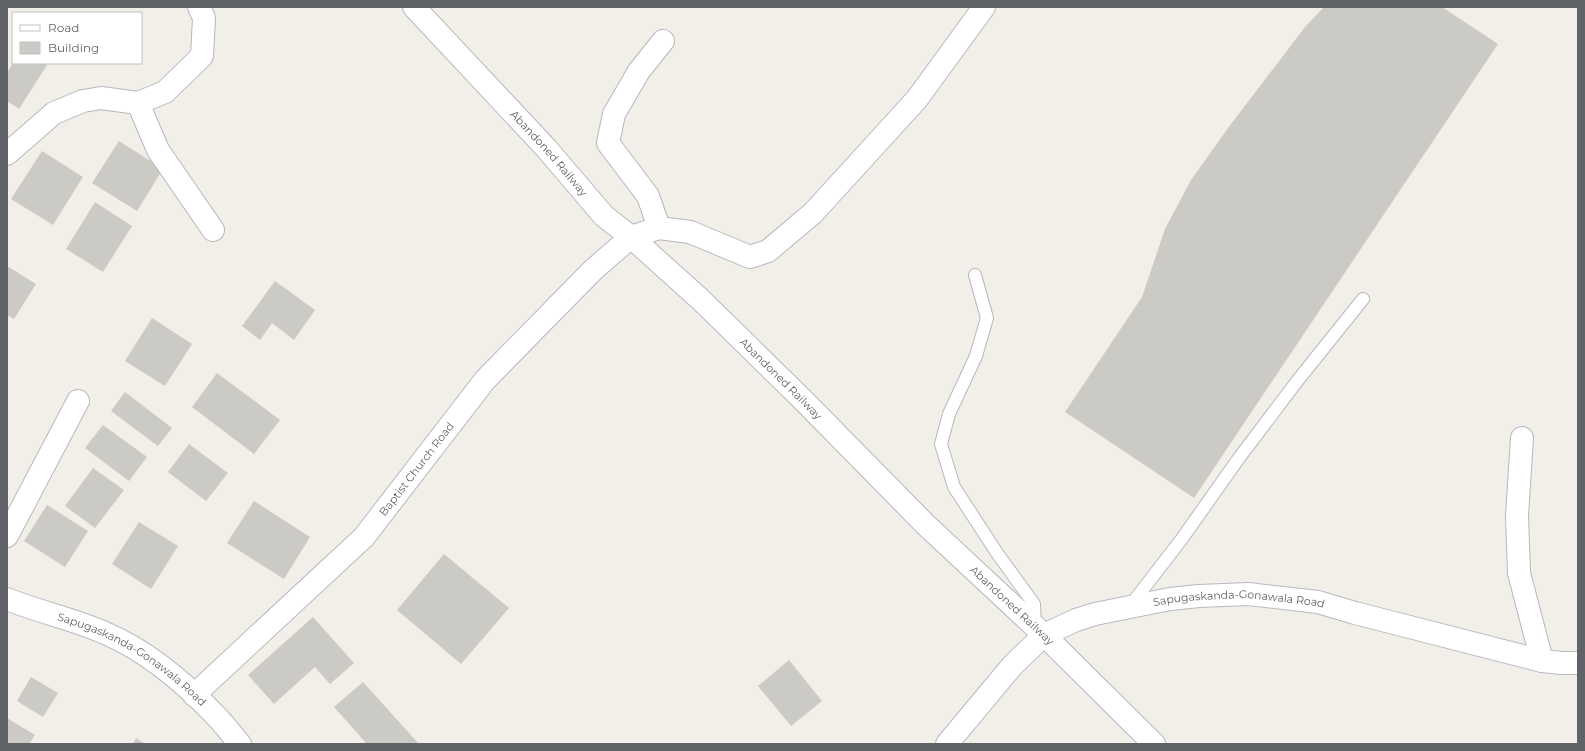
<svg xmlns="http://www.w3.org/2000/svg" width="1585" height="751" font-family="Montserrat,sans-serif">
<rect width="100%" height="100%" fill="#f1efe8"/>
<g fill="#cccac5">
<polygon points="1324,7 1442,7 1498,44 1194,498 1065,412 1142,297 1165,229 1191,180 1231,124 1305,27"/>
<polygon points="13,63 44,63 47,65 19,109 7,101 7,73"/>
<polygon points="119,141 163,169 137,211 92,183"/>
<polygon points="42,151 83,177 53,225 11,199"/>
<polygon points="95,202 132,226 103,272 66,249"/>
<polygon points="7,266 36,284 14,319 7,315"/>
<polygon points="275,281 315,310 294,340 272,323 260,340 242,326"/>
<polygon points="152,318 192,344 165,386 125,361"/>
<polygon points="217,373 280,420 254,454 192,407"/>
<polygon points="125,392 172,428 158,446 111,411"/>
<polygon points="103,425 147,457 129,481 85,448"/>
<polygon points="189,444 228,473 206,501 168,472"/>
<polygon points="93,468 124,490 95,528 65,506"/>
<polygon points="254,501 310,537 284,579 227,543"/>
<polygon points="47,505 88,531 65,567 24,541"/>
<polygon points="139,522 178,546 151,589 112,564"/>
<polygon points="444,554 509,608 461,664 397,610"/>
<polygon points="313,617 354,663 330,684 315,667 274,704 248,675"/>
<polygon points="789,660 822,701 791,726 758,686"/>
<polygon points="31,677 58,693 43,717 17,701"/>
<polygon points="363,682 419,744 367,744 334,707"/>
<polygon points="7,718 35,735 29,744 7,744"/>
<polygon points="136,738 145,744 133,744"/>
</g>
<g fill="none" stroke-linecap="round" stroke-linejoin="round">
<defs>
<g id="lane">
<polyline points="975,275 987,318 976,356 949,414 941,444 954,487 997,553 1034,604 1035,627"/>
<polyline points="1130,606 1181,540 1239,458 1298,380 1363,299"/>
</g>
<g id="street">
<path id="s1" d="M414 7 546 148 604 216 631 237 701 300 804 401 926 525 1044 635 1154 744"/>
<polyline points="138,103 158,150 213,230"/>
<polyline points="7,154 54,113 83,101 101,98 138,103 165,92 202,56 204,18 199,7"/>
<polyline points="659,228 648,196 608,143 614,114 639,71 663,41"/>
<polyline points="1522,438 1517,516 1519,573 1542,661"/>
<polyline points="7,536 78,401"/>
<path id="s2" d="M194 695 364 537 485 380 593 270 631 237 659 228 690 232 750 257 768 251 813 213 917 99 984 7"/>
</g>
<g id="secondary">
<path id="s3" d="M7 599C39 612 73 619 105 633 147 651 185 683 216 716 225 725 232 735 240 744"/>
<path id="s4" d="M947 744 1012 666 1044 635 1076 620 1095 614 1170 599 1199 596 1248 594 1318 602 1355 613 1542 661 1562 663H1578"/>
</g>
</defs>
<use href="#lane" stroke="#b5b8bc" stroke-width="14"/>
<use href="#street" stroke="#b5b8bc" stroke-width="24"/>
<use href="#secondary" stroke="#b6babf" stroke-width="24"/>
<use href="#lane" stroke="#fff" stroke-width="12"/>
<use href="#street" stroke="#fff" stroke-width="22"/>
<use href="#secondary" stroke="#fff" stroke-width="22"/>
</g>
<g text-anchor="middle" stroke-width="4" stroke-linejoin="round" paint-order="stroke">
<g font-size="11" fill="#5f6368" stroke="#fff">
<text dy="4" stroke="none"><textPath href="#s1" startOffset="199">Abandoned Railway</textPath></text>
<text dy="4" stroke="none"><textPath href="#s1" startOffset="523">Abandoned Railway</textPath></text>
<text dy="4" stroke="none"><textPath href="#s2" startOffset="318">Baptist Church Road</textPath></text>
<text dy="4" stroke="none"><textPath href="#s4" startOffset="347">Sapugaskanda-Gonawala Road</textPath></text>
<text dy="4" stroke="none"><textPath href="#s1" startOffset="847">Abandoned Railway</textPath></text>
<text dy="4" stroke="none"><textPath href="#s3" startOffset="140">Sapugaskanda-Gonawala Road</textPath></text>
</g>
</g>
<rect width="1585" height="751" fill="none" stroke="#5f6368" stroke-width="16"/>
<rect x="12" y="12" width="130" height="52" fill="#ffffff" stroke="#bfc1c3"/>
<rect x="20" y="25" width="20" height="6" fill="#ffffff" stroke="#bfc1c3"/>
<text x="48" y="32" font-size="12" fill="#5f6368">Road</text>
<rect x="20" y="42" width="20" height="12" fill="#cccac5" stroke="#bfc1c3"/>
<text x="48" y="52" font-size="12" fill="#5f6368">Building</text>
</svg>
